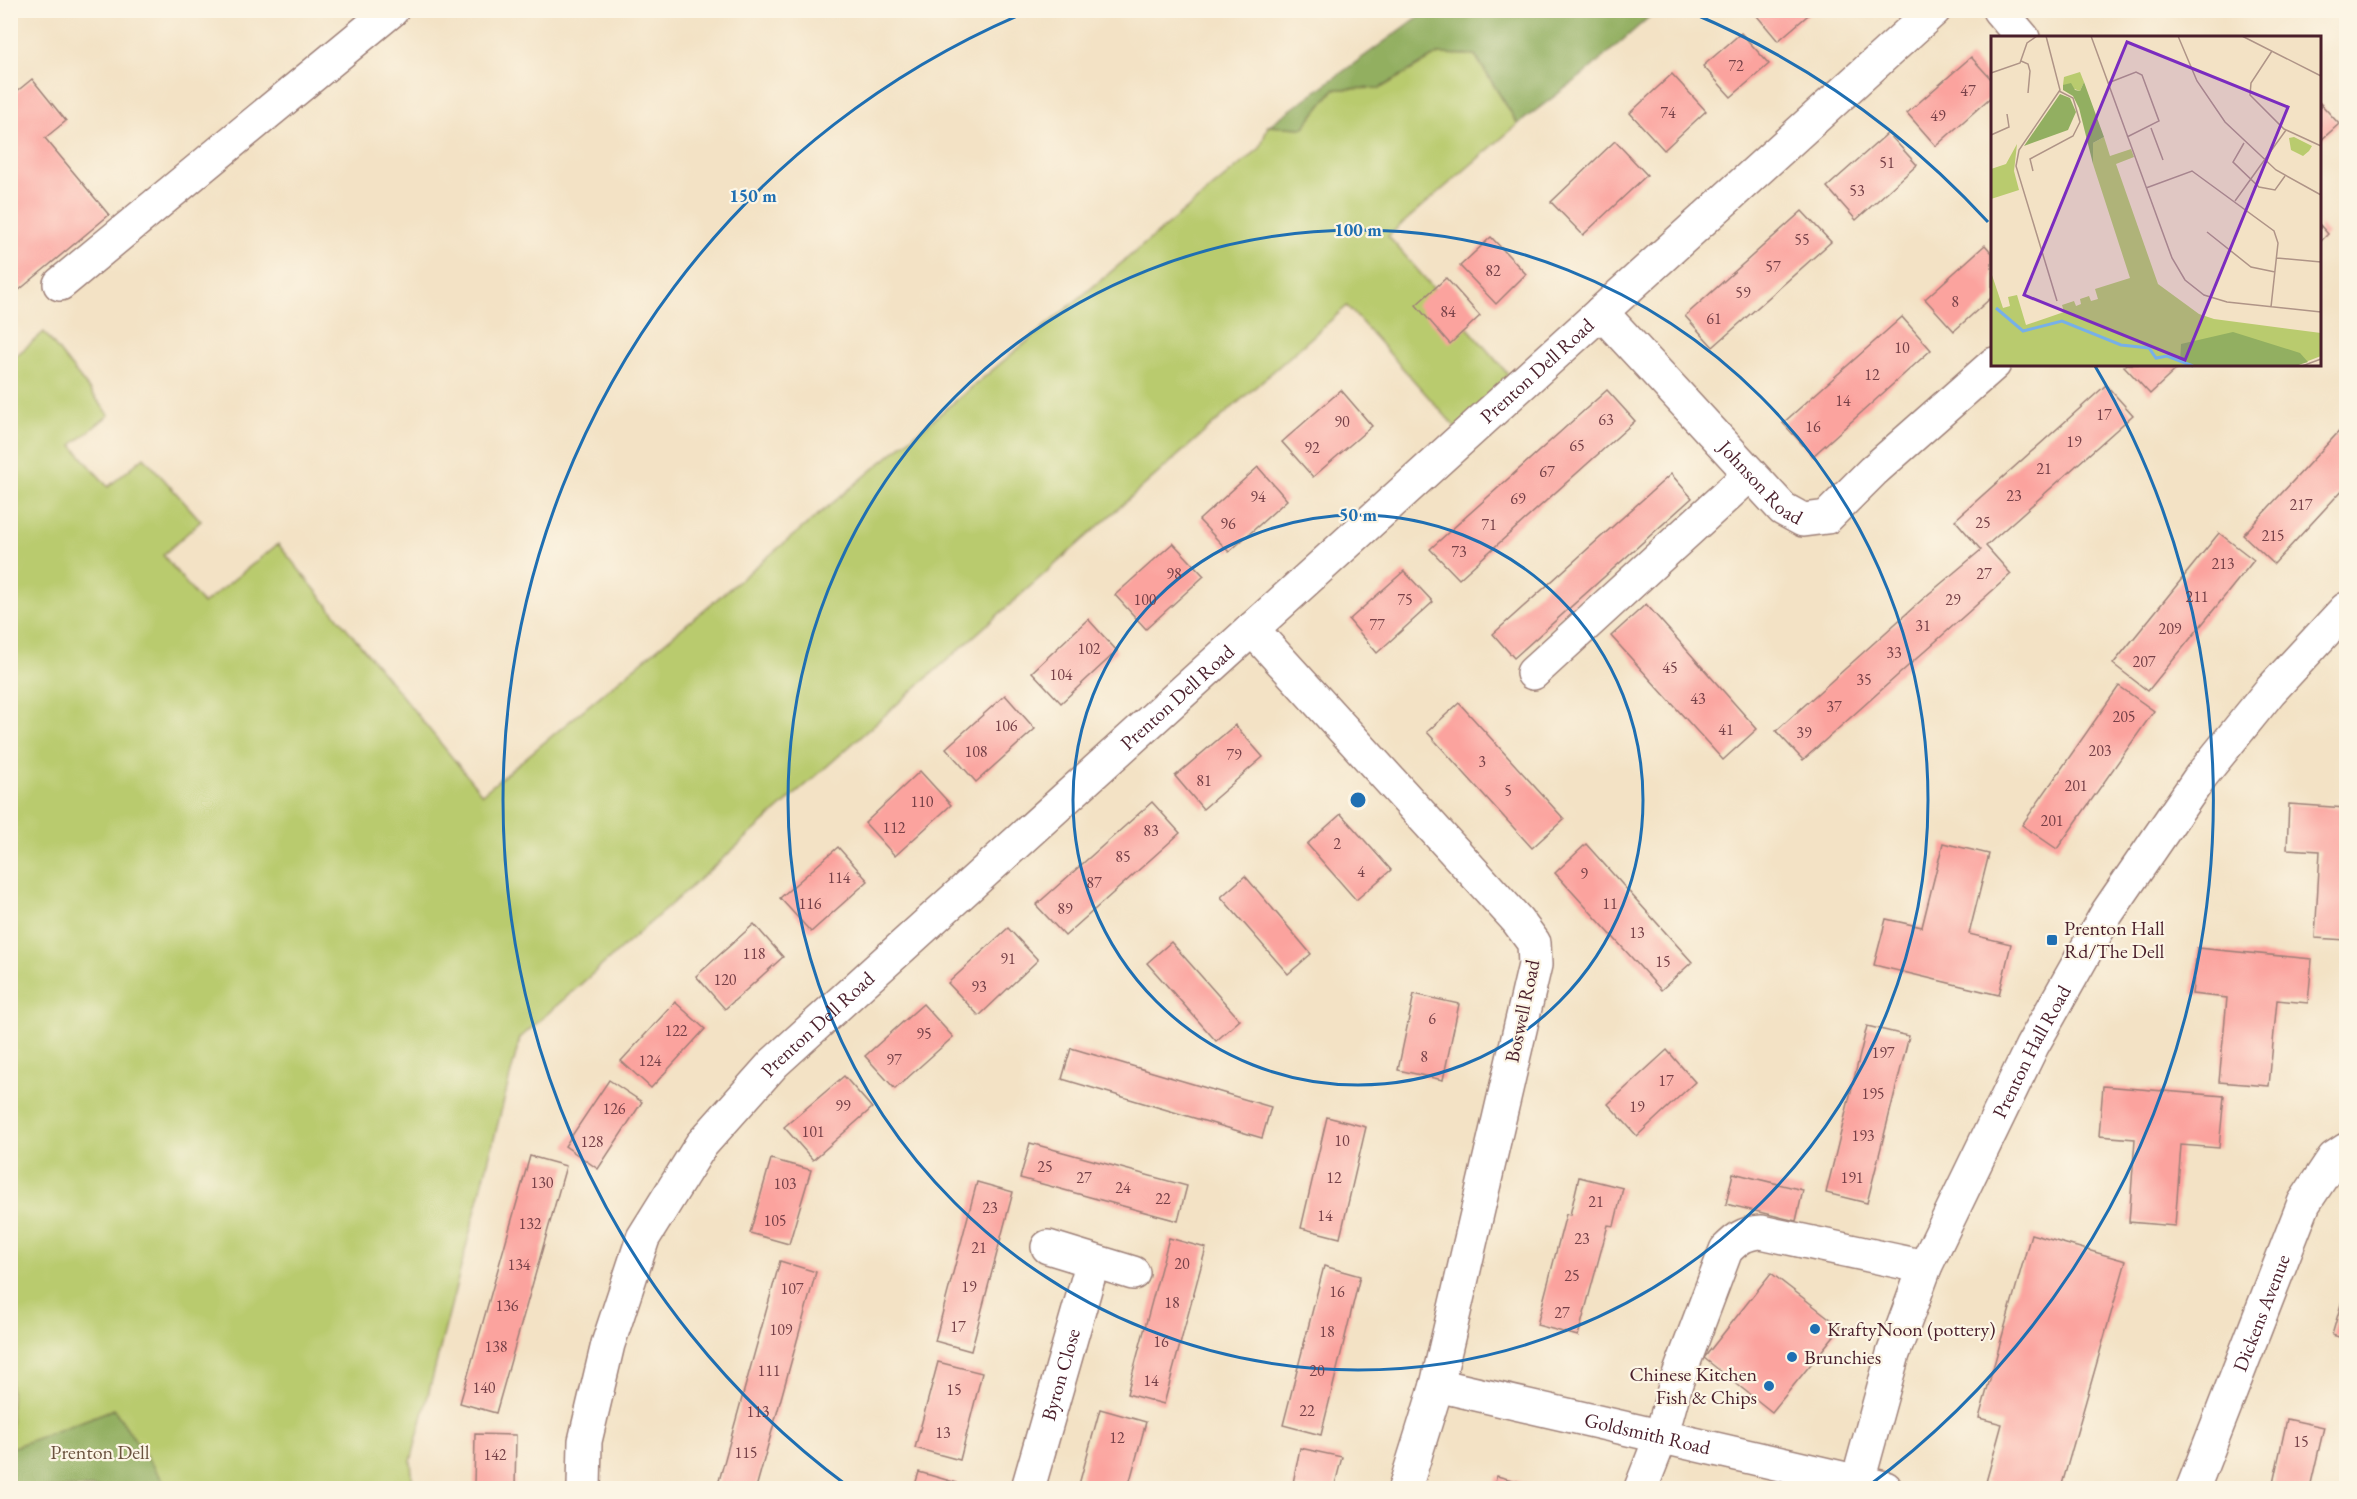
<svg xmlns="http://www.w3.org/2000/svg" width="2357" height="1499" font-family="'EB Garamond',serif">
<rect width="100%" height="100%" fill="#fcf5e5"/>
<filter id="ink" filterUnits="userSpaceOnUse"><feTurbulence type="fractalNoise" baseFrequency=".0167" numOctaves="2"/><feDisplacementMap in="SourceGraphic" scale="12" xChannelSelector="R" yChannelSelector="G"/><feConvolveMatrix kernelMatrix="1 2 1 2 8 2 1 2 1" color-interpolation-filters="sRGB"/></filter>
<filter id="wash" filterUnits="userSpaceOnUse"><feTurbulence type="fractalNoise" baseFrequency=".008" numOctaves="4" result="noise"/><feDisplacementMap in="SourceGraphic" scale="24" xChannelSelector="R" yChannelSelector="G"/><feGaussianBlur stdDeviation="1.35" result="paint"/><feColorMatrix in="noise" values="0 0 0 0 0 0 0 0 0 0 0 0 0 0 0 0 0 1.4 0 .05"/><feComposite in="paint" operator="in"/></filter>
<g filter="url(#wash)">
<rect width="100%" height="100%" fill="#f3e2c5"/>
<polygon fill="#b9cb6e" stroke="#82754c" stroke-width="1.5" points="1438,54 1475,55 1518,124 1388,236 1514,381 1458,430 1347,306 520,1038 411,1461 413,1488 11,1488 10,361 44,332 109,415 72,445 108,487 144,457 201,521 163,555 203,604 278,544 482,794 1260,148 1268,126 1303,128 1334,89 1381,88"/>
<g fill="#92af61" stroke="#6e6746" stroke-width="1.5">
<polygon points="1428,10 1656,10 1656,11 1584,74 1518,124 1475,55 1438,54 1380,88 1334,89 1303,128 1268,126"/>
<polygon points="114,1409 168,1488 11,1488 11,1448"/>
</g>
<g id="blocks">
<g fill="#fba39e">
<polygon points="1752,10 1814,10 1778,41"/>
<polygon points="1741,33 1769,64 1731,97 1703,66"/>
<polygon points="1971,57 1992,80 1992,96 1936,146 1907,113"/>
<polygon points="1672,74 1706,111 1664,150 1630,113"/>
<polygon points="32,79 66,121 45,138 109,215 12,296 10,293 10,97"/>
<polygon points="2320,103 2339,124 2320,141"/>
<polygon points="1888,133 1917,165 1856,220 1827,187"/>
<polygon points="1615,141 1647,175 1583,235 1551,202"/>
<polygon points="1802,211 1831,242 1713,347 1685,316"/>
<polygon points="2320,225 2328,234 2320,242"/>
<polygon points="1491,237 1526,274 1496,304 1460,266"/>
<polygon points="1985,245 1992,253 1992,297 1954,331 1925,299"/>
<polygon points="1446,278 1480,316 1450,344 1416,305"/>
<polygon points="1902,317 1931,350 1813,456 1783,423"/>
<polygon points="2126,364 2182,364 2150,394 2124,366"/>
<polygon points="2106,385 2133,415 1986,546 2011,574 1803,760 1776,731 1925,597 1981,550 1955,520"/>
<polygon points="1341,390 1372,426 1313,477 1282,442"/>
<polygon points="1607,390 1635,421 1459,579 1430,549"/>
<polygon points="2346,424 2346,486 2274,564 2243,535"/>
<polygon points="1258,467 1287,500 1229,552 1199,520"/>
<polygon points="1671,474 1692,498 1514,658 1493,634"/>
<polygon points="2219,533 2254,560 2148,691 2113,664"/>
<polygon points="1173,543 1204,576 1146,629 1115,595"/>
<polygon points="1404,571 1433,602 1377,653 1349,620"/>
<polygon points="1646,604 1757,729 1723,760 1611,636"/>
<polygon points="1088,619 1117,651 1061,703 1032,672"/>
<polygon points="2119,686 2154,711 2057,849 2022,825"/>
<polygon points="1005,695 1035,729 976,782 946,748"/>
<polygon points="1459,703 1564,819 1532,848 1427,732"/>
<polygon points="1235,725 1263,757 1203,809 1175,776"/>
<polygon points="920,771 951,805 895,856 865,823"/>
<polygon points="1152,802 1180,833 1065,936 1036,905"/>
<polygon points="2289,804 2346,808 2346,940 2315,938 2320,851 2287,849"/>
<polygon points="1341,814 1391,870 1356,900 1307,844"/>
<polygon points="1943,843 1989,854 1969,934 2011,944 1999,995 1874,965 1886,919 1922,927"/>
<polygon points="1586,844 1692,962 1661,990 1555,873"/>
<polygon points="838,847 868,881 811,932 780,898"/>
<polygon points="1245,876 1311,954 1288,974 1221,897"/>
<polygon points="754,924 783,957 725,1009 696,976"/>
<polygon points="1008,928 1038,960 979,1016 948,983"/>
<polygon points="1171,942 1240,1020 1216,1041 1147,963"/>
<polygon points="2197,948 2312,959 2308,1003 2277,1000 2269,1086 2219,1082 2227,998 2192,994"/>
<polygon points="1414,994 1459,1004 1443,1080 1398,1070"/>
<polygon points="675,1002 705,1029 651,1088 621,1061"/>
<polygon points="923,1004 953,1037 895,1089 865,1056"/>
<polygon points="1867,1026 1909,1036 1867,1203 1826,1193"/>
<polygon points="1071,1048 1271,1107 1262,1138 1062,1079"/>
<polygon points="1667,1050 1695,1082 1637,1136 1608,1104"/>
<polygon points="844,1076 872,1108 813,1160 784,1127"/>
<polygon points="609,1080 642,1102 598,1169 565,1146"/>
<polygon points="2103,1086 2224,1096 2219,1148 2181,1145 2175,1226 2129,1222 2135,1139 2099,1136"/>
<polygon points="1327,1117 1366,1127 1340,1238 1301,1228"/>
<polygon points="1030,1143 1187,1186 1178,1221 1020,1178"/>
<polygon points="530,1156 566,1166 496,1413 460,1403"/>
<polygon points="771,1159 811,1170 789,1244 750,1233"/>
<polygon points="1733,1173 1803,1190 1796,1221 1726,1204"/>
<polygon points="1579,1177 1623,1188 1614,1226 1608,1225 1578,1336 1537,1325 1566,1214 1570,1215"/>
<polygon points="977,1182 1013,1192 971,1351 935,1341"/>
<polygon points="2031,1234 2126,1261 2061,1488 2009,1488 1986,1482 2002,1424 1979,1418"/>
<polygon points="1169,1238 1206,1248 1164,1404 1127,1394"/>
<polygon points="780,1261 816,1272 782,1395 756,1488 717,1488"/>
<polygon points="1324,1266 1360,1276 1321,1435 1283,1425"/>
<polygon points="1771,1273 1841,1327 1772,1412 1704,1358"/>
<polygon points="2346,1287 2346,1339 2332,1335"/>
<polygon points="938,1362 982,1373 960,1460 915,1448"/>
<polygon points="1100,1409 1146,1422 1128,1488 1078,1488"/>
<polygon points="2287,1419 2324,1427 2310,1488 2272,1488"/>
<polygon points="475,1434 516,1435 515,1488 474,1488"/>
<polygon points="1300,1448 1342,1457 1334,1488 1292,1488"/>
<polygon points="919,1472 957,1483 955,1488 914,1488"/>
<polygon points="1497,1476 1531,1485 1530,1488 1493,1488"/>
</g>
</g>
</g>
<g filter="url(#ink)">
<use href="#blocks" fill-opacity="0" stroke="#9e8078" stroke-width="1.5"/>
<g fill="none" stroke-linecap="round" stroke-linejoin="round">
<defs>
<g id="minor">
<polyline points="1999,10 2023,38"/>
<polyline points="60,284 392,10"/>
<path id="s1" d="M1601 312 1783 509 1803 520 1827 517 1873 471 1994 364"/>
<polyline points="1252,629 1517,920 1534,943 1535,965 1437,1385 1405,1488"/>
<polyline points="1533,673 1750,474"/>
<polyline points="1048,1247 1133,1273"/>
<path id="s2" d="M1437 1385 1885 1488"/>
<path id="s3" d="M584 1488 585 1441 608 1344 643 1238 701 1145 774 1063 1934 10"/>
<path id="s4" d="M1028 1488 1093 1261"/>
<path d="M1641 1488 1661 1437 1676 1383 1726 1250C1737 1239 1744 1233 1761 1232L1925 1267"/>
<path id="s5" d="M1856 1488 1893 1354 1925 1267 2032 1046 2107 913 2201 776 2270 691 2346 609"/>
<path id="s6" d="M2193 1488 2304 1203 2334 1158 2346 1150"/>
</g>
</defs>
<use href="#minor" stroke="#9e8078" stroke-width="36"/>
<use href="#minor" stroke="#fff" stroke-width="33"/>
</g>
</g>
<g fill="none" stroke="#1f6fb2" stroke-width="3">
<circle cx="1358" cy="800" r="285"/>
<circle cx="1358" cy="800" r="570"/>
<path d="M849 1487A855 855 0 0 1 1024 13M1692 13A855 855 0 0 1 1988 222M2095 366A855 855 0 0 1 1867 1487"/>
</g>
<g fill="#1f6fb2" stroke="#fcf5e5" stroke-width="2">
<rect x="2046" y="934" width="12" height="12" rx="3"/>
<circle cx="1815" cy="1329" r="6"/>
<circle cx="1792" cy="1357" r="6"/>
<circle cx="1769" cy="1386" r="6"/>
</g>
<g text-anchor="middle" stroke-width="4.5" stroke-linejoin="round" paint-order="stroke">
<g font-size="16" fill="#764048">
<text x="1736" y="71">72</text>
<text x="1968" y="96">47</text>
<text x="1668" y="118">74</text>
<text x="1938" y="121">49</text>
<text x="1887" y="168">51</text>
<text x="1857" y="196">53</text>
<text x="1802" y="245">55</text>
<text x="1773" y="272">57</text>
<text x="1493" y="276">82</text>
<text x="1743" y="298">59</text>
<text x="1955" y="307">8</text>
<text x="1448" y="317">84</text>
<text x="1714" y="324">61</text>
<text x="1902" y="353">10</text>
<text x="1872" y="380">12</text>
<text x="1843" y="406">14</text>
<text x="2104" y="420">17</text>
<text x="1606" y="425">63</text>
<text x="1342" y="427">90</text>
<text x="1813" y="432">16</text>
<text x="2074" y="447">19</text>
<text x="1577" y="451">65</text>
<text x="1312" y="453">92</text>
<text x="2044" y="474">21</text>
<text x="1547" y="477">67</text>
<text x="2014" y="501">23</text>
<text x="1258" y="502">94</text>
<text x="1518" y="504">69</text>
<text x="2301" y="510">217</text>
<text x="1983" y="528">25</text>
<text x="1228" y="529">96</text>
<text x="1489" y="530">71</text>
<text x="2273" y="541">215</text>
<text x="1459" y="557">73</text>
<text x="2223" y="569">213</text>
<text x="1174" y="579">98</text>
<text x="1984" y="579">27</text>
<text x="2197" y="602">211</text>
<text x="1145" y="605">100</text>
<text x="1405" y="605">75</text>
<text x="1953" y="605">29</text>
<text x="1377" y="630">77</text>
<text x="1923" y="631">31</text>
<text x="2170" y="634">209</text>
<text x="1089" y="654">102</text>
<text x="1894" y="658">33</text>
<text x="2144" y="667">207</text>
<text x="1670" y="673">45</text>
<text x="1061" y="680">104</text>
<text x="1864" y="685">35</text>
<text x="1698" y="704">43</text>
<text x="1834" y="712">37</text>
<text x="2124" y="722">205</text>
<text x="1006" y="731">106</text>
<text x="1726" y="735">41</text>
<text x="1804" y="738">39</text>
<text x="2100" y="756">203</text>
<text x="976" y="757">108</text>
<text x="1234" y="760">79</text>
<text x="1482" y="767">3</text>
<text x="1204" y="786">81</text>
<text x="2076" y="791">201</text>
<text x="1508" y="796">5</text>
<text x="922" y="807">110</text>
<text x="2052" y="826">201</text>
<text x="894" y="833">112</text>
<text x="1151" y="836">83</text>
<text x="1337" y="849">2</text>
<text x="1123" y="862">85</text>
<text x="1361" y="877">4</text>
<text x="1584" y="879">9</text>
<text x="839" y="883">114</text>
<text x="1094" y="888">87</text>
<text x="810" y="909">116</text>
<text x="1610" y="909">11</text>
<text x="1065" y="914">89</text>
<text x="1637" y="938">13</text>
<text x="754" y="959">118</text>
<text x="1008" y="964">91</text>
<text x="1663" y="967">15</text>
<text x="725" y="985">120</text>
<text x="979" y="992">93</text>
<text x="1432" y="1024">6</text>
<text x="676" y="1036">122</text>
<text x="924" y="1039">95</text>
<text x="1883" y="1058">197</text>
<text x="1424" y="1062">8</text>
<text x="894" y="1065">97</text>
<text x="650" y="1066">124</text>
<text x="1666" y="1086">17</text>
<text x="1873" y="1099">195</text>
<text x="843" y="1111">99</text>
<text x="1637" y="1112">19</text>
<text x="614" y="1114">126</text>
<text x="813" y="1137">101</text>
<text x="1863" y="1141">193</text>
<text x="1342" y="1146">10</text>
<text x="592" y="1147">128</text>
<text x="1045" y="1172">25</text>
<text x="1084" y="1183">27</text>
<text x="1334" y="1183">12</text>
<text x="1852" y="1183">191</text>
<text x="542" y="1188">130</text>
<text x="785" y="1189">103</text>
<text x="1123" y="1193">24</text>
<text x="1163" y="1204">22</text>
<text x="1596" y="1207">21</text>
<text x="990" y="1213">23</text>
<text x="1325" y="1221">14</text>
<text x="775" y="1226">105</text>
<text x="530" y="1229">132</text>
<text x="1582" y="1244">23</text>
<text x="979" y="1253">21</text>
<text x="1182" y="1269">20</text>
<text x="519" y="1270">134</text>
<text x="1572" y="1281">25</text>
<text x="969" y="1292">19</text>
<text x="792" y="1294">107</text>
<text x="1337" y="1297">16</text>
<text x="1172" y="1308">18</text>
<text x="507" y="1311">136</text>
<text x="1562" y="1318">27</text>
<text x="958" y="1332">17</text>
<text x="781" y="1335">109</text>
<text x="1327" y="1337">18</text>
<text x="1161" y="1347">16</text>
<text x="496" y="1352">138</text>
<text x="769" y="1376">111</text>
<text x="1317" y="1376">20</text>
<text x="1151" y="1386">14</text>
<text x="484" y="1393">140</text>
<text x="954" y="1395">15</text>
<text x="1307" y="1416">22</text>
<text x="758" y="1417">113</text>
<text x="943" y="1438">13</text>
<text x="1117" y="1443">12</text>
<text x="2301" y="1447">15</text>
<text x="746" y="1458">115</text>
<text x="495" y="1460">142</text>
</g>
<g font-size="20" fill="#4a1f2b" stroke="#fcf5e5">
<text dy="7" stroke="none"><textPath href="#s3" startOffset="1508">Prenton Dell Road</textPath></text>
<text dy="7" stroke="none"><textPath href="#s1" startOffset="234">Johnson Road</textPath></text>
<text dy="7" stroke="none"><textPath href="#s3" startOffset="1022">Prenton Dell Road</textPath></text>
<text transform="translate(1522 1011) rotate(-78)" y="7">Boswell Road</text>
<text dy="7" stroke="none"><textPath href="#s3" startOffset="536">Prenton Dell Road</textPath></text>
<text dy="7" stroke="none"><textPath href="#s5" startOffset="472">Prenton Hall Road</textPath></text>
<text dy="7" stroke="none"><textPath href="#s6" startOffset="188">Dickens Avenue</textPath></text>
<text dy="7" stroke="none"><textPath href="#s4" startOffset="118">Byron Close</textPath></text>
<text dy="7" stroke="none"><textPath href="#s2" startOffset="216">Goldsmith Road</textPath></text>
</g>
<g font-size="20" fill="#4a1f2b" stroke="#fcf5e5" text-anchor="start">
<text x="2064" y="935">Prenton Hall<tspan x="2064" dy="23">Rd/The Dell</tspan></text>
<text x="1827" y="1336">KraftyNoon (pottery)</text>
<text x="1804" y="1364">Brunchies</text>
<text x="1757" y="1381" text-anchor="end">Chinese Kitchen<tspan x="1757" dy="23">Fish &amp; Chips</tspan></text>
</g>
<g font-size="20" fill="#6b533f" stroke="#fcf5e5">
<text x="100" y="1459">Prenton Dell</text>
</g>
</g>
<g transform="translate(1991 36)">
<rect width="330" height="330" fill="#f3e2c5"/>
<path d="M89 36 93 46 89 55 72 49 73 41ZM113 101 119 120 140 113 143 121 125 128 167 248 208 278 223 283 330 297V320L304 330H0V236L12 272 19 270 17 261 26 259 35 289 73 276 71 269 83 265 85 270 90 268 89 263 98 260 100 265 107 263 104 253 139 242 102 128V107ZM303 101 321 110 318 115 312 120 300 114 298 102ZM26 108 23 135 28 154 0 163V133L15 128Z" fill="#b9cb6e"/>
<path d="M93 46 113 101 102 107V128L88 72 82 60 72 54V49L80 47 84 54 89 55ZM69 58 79 62 85 76 77 94 33 110ZM242 296 309 317 317 326 304 330H204L189 326 190 308Z" fill="#92af61"/>
<path fill="none" stroke="#77b0e7" stroke-width="3" d="M5 272 32 295 71 285 130 309 158 312 165 322 176 320 202 330"/>
<path fill="none" stroke="#af9487" stroke-width="1.5" d="M55 0 69 54 28 114 25 130 66 265M100 0 181 222 194 244 213 259 236 266 330 276M187 0 206 45 234 86 285 134 330 159M251 0 330 40M281 15 260 47 259 59 293 93 330 110M30 25 37 28 39 35 37 57M0 37 29 27 36 7 46 0M117 47 145 36 151 39 168 85 136 101M160 92 172 124M0 99 18 91 16 78M253 107 242 126 268 151 284 154 294 140M42 135 39 123 82 100 89 86 82 62 68 55M155 152 201 135 283 195 287 207 280 271M244 165 295 94M216 196 260 231 284 236M286 222 330 226M311 330 330 323"/>
<path fill="#7b2cbf" fill-opacity="0.15" stroke="#7b2cbf" stroke-width="3" d="M136 6 297 71 194 324 33 259Z"/>
<rect width="330" height="330" fill="none" stroke="#4a1f2b" stroke-width="3"/>
</g>
<circle cx="1358" cy="800" r="9" fill="#1f6fb2" stroke="#fcf5e5" stroke-width="3"/>
<g font-size="18" text-anchor="middle" font-weight="bold" fill="#1f6fb2" stroke="#fcf5e5" stroke-width="4.5" stroke-linejoin="round" paint-order="stroke">
<text x="753" y="202">150 m</text>
<text x="1358" y="236">100 m</text>
<text x="1358" y="521">50 m</text>
</g>
<rect width="2357" height="1499" fill="none" stroke="#fcf5e5" stroke-width="36"/>
</svg>
